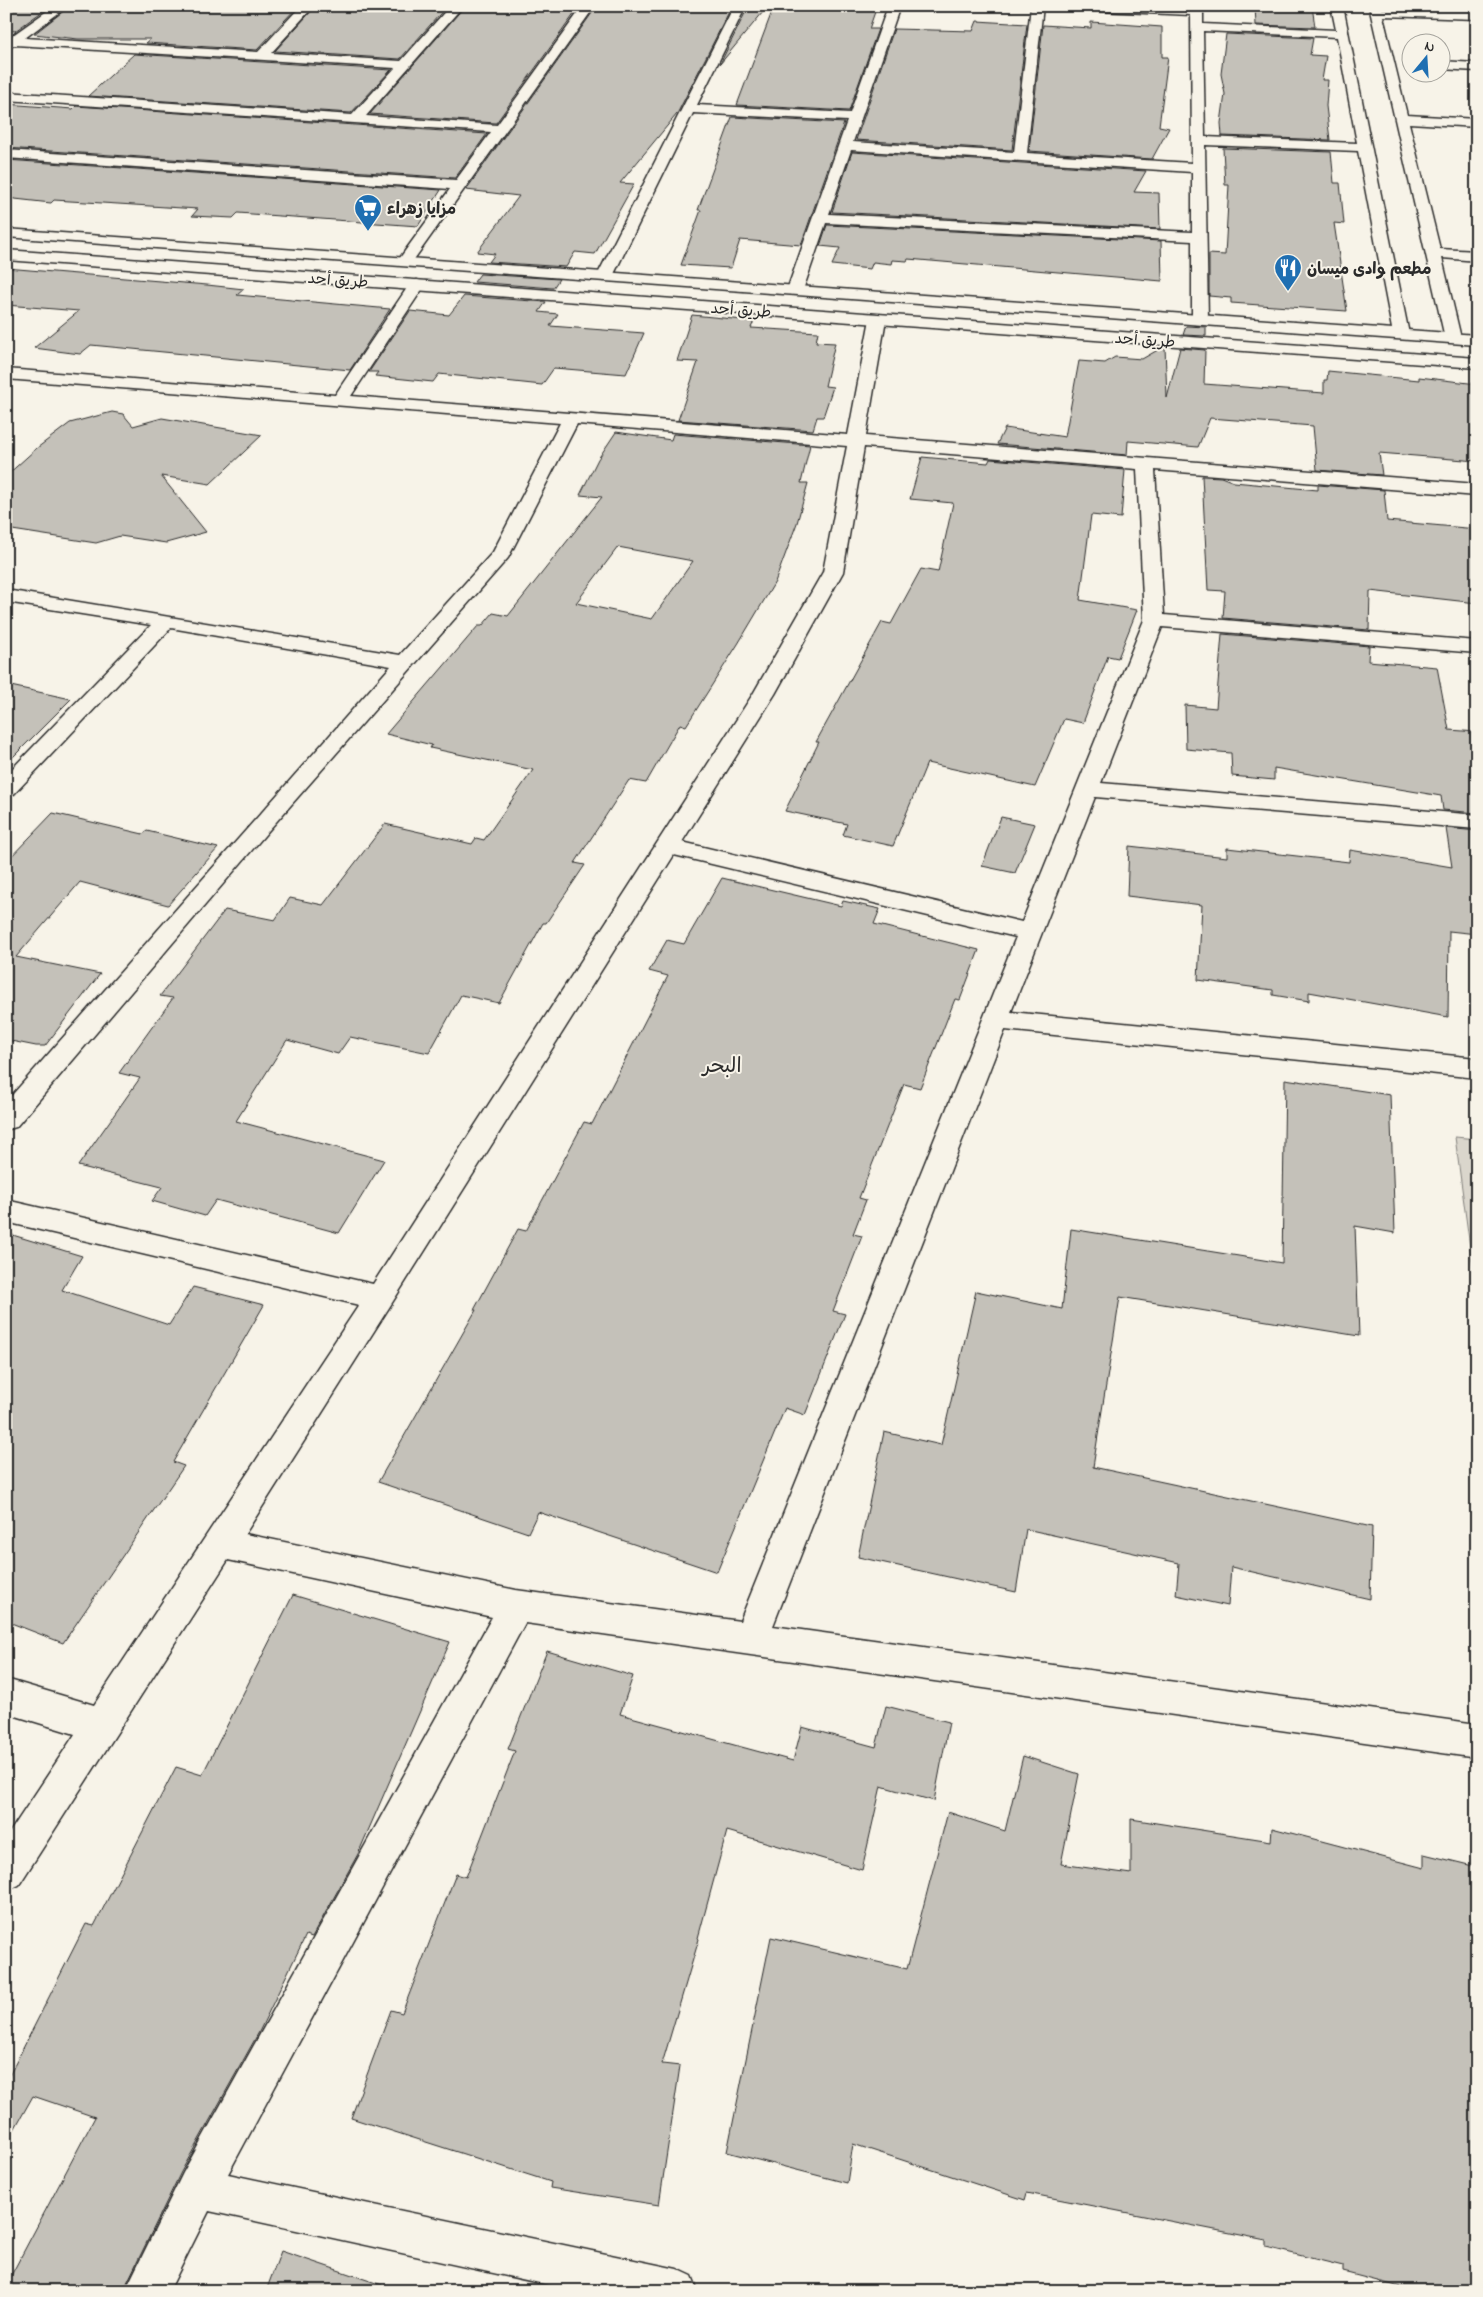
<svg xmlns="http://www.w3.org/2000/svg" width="1483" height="2297" font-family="'Indie Flower','Playpen Sans Arabic',sans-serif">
<rect width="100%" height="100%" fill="#f7f3e8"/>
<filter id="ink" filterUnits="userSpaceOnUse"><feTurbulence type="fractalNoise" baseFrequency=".02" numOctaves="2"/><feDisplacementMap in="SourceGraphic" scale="10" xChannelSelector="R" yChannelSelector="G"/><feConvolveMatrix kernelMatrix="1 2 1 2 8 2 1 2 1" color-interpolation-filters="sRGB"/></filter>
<g filter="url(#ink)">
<polygon fill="#dad6cc" stroke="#82807c" points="1455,1137 1477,1139 1477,1299"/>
<g fill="#c4c1b9" stroke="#2b2b2b" fill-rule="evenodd">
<polygon points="6,6 50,6 15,31 6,30"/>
<polygon points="70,6 298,6 257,50 146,43 151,39 78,39 34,34"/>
<polygon points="316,6 447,6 400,59 275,51"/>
<polygon points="465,6 580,6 496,123 370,114"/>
<polygon points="597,6 732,6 677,114 620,183 634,184 595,254 575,252 566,267 489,262 495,254 477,252 519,196 466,190"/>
<polygon points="748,6 768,6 720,64 748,7"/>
<polygon points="796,6 877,6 869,29 878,29 849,111 737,105 773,9 794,10"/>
<polygon points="1255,6 1312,6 1315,27 1256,25"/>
<polygon points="977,21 1027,24 1012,150 856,140 894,29 973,31"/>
<polygon points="1091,22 1162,27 1162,57 1168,57 1159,126 1169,128 1152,159 1029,151 1043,25 1091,28"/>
<polygon points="1226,34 1313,38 1310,55 1326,56 1322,80 1328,80 1326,106 1330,140 1222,136 1221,123 1225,94 1221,74"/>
<polygon points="134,54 391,70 351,113 88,96"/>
<polygon points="6,104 73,109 76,106 487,134 455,178 6,148"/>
<polygon points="732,117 844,123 801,245 740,240 731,268 681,265 701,210 698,210"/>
<polygon points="1223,148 1331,152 1334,183 1340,183 1344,224 1334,223 1347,311 1231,303 1231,298 1209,296 1209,254 1225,255 1229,185 1225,185"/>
<polygon points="852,152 1146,171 1134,192 1159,193 1160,229 832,212"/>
<polygon points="6,160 441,190 418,226 238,213 233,218 192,216 198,209 54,200 51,203 6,198"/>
<polygon points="827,225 1161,241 1162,281 908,259 907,261 892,260 891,264 873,262 870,269 832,265 840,248 820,246"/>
<polygon points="6,268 207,285 244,289 237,295 390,309 350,370 91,345 80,354 34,348 79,311 6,305"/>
<polygon points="480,274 559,279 553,288 474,282"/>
<polygon points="464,296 546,302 539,312 558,314 550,326 644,333 626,374 554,368 542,385 439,374 433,382 375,376 378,372 369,372 410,311 449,315"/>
<polygon points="692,315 754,321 751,328 818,332 816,342 835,343 825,386 833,387 823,417 817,417 813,430 678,420 698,362 677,361"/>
<polygon points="1186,326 1206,327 1206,336 1183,335"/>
<polygon points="1163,347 1165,347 1167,398 1180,348 1205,350 1204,384 1324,393 1324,380 1327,380 1328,371 1419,380 1419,377 1477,384 1477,461 1379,453 1382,475 1317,470 1313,426 1210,418 1198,447 1128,441 1127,455 997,444 1005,428 1065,437 1079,361 1105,363 1115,357 1142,359"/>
<polygon points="112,412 123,414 133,426 162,418 262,435 210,484 161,476 206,532 166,543 120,536 96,543 6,529 6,476 37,448 70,423"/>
<path d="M616 432 671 440 673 434 810 445 801 483H808L797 523 775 582 738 644 686 726 680 724 646 783 629 780 575 863 585 865 546 923H543L499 1003 461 995 429 1053 350 1037 338 1054 287 1040 236 1121 384 1160 339 1233 216 1200 205 1216 152 1201 162 1187 78 1166 140 1078 119 1073 173 998 160 996 225 910 275 920 290 898 323 905 385 824 472 844 476 838 484 840 533 770 430 748 432 745 386 734 478 626H482L493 613 508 616 602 497 580 495 598 459ZM618 547 693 561 652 619 576 603Z"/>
<polygon points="922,457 988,463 990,459 1125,470 1121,518 1091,515 1080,600 1137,610 1118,658 1108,656 1083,723 1064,719 1035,787 927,763 893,846 843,835 847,824 785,811 819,742 816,742 882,622 891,624 921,569 938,572 953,503 910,499"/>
<polygon points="1202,476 1221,477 1234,482 1296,488 1318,490 1318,485 1384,490 1387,521 1477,529 1477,603 1370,591 1369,630 1223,618 1225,591 1208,590"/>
<polygon points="1222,634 1369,646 1368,661 1437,667 1449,730 1477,732 1477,813 1443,810 1441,796 1274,768 1274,780 1232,776 1231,753 1186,749 1185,705 1216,708"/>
<polygon points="6,685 71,699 6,764"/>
<polygon points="53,813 143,834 147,831 218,848 168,905 80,882 16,957 100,974 45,1046 36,1046 6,1040 6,862"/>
<polygon points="1001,817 1035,824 1015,873 982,866"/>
<polygon points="1446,828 1477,831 1477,934 1449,931 1448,1017 1309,992 1309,1001 1273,995 1273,990 1198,980 1202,905 1127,896 1129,846 1227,857 1227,848 1349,862 1350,850 1452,867"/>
<polygon points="722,878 841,906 843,901 880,909 874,924 979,950 960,1000 955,999 920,1088 904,1084 859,1198 866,1200 853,1234 862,1236 833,1311 845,1314 805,1415 785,1408 717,1572 538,1512 528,1533 378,1482 476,1310 474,1310 518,1229 526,1231 584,1122 592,1124 668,976 649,971 667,940 684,944"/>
<polygon points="1285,1079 1390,1095 1395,1233 1355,1226 1359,1336 1120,1297 1093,1467 1372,1527 1370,1599 1231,1567 1228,1606 1176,1595 1179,1563 1026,1529 1016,1592 858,1557 884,1432 941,1445 976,1291 1062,1309 1071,1229 1282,1263"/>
<polygon points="6,1233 82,1256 62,1290 169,1325 193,1287 264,1305 173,1462 184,1466 63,1643 6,1621"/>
<polygon points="293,1595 450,1642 358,1854 312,1937 306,1935 259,2032 181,2172 123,2291 6,2291 6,2285 95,2117 33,2096 6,2144 6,2082 86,1924 94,1926 176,1767 202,1775"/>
<polygon points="547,1651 633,1676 620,1714 793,1761 802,1727 876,1747 886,1706 949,1722 934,1801 881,1786 862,1870 727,1831 698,1938 699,1939 662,2064 680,2066 659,2205 550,2188 551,2182 351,2118 391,2010 402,2013 456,1874 466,1877 515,1751 508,1749"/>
<polygon points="1023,1756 1079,1774 1061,1864 1131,1874 1131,1819 1271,1841 1272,1828 1424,1868 1424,1854 1477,1867 1477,2291 1416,2291 1343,2272 1343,2266 1266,2247 1266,2240 1027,2193 1025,2200 853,2144 847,2183 727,2152 771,1937 907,1969 948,1812 1005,1831"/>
<polygon points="281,2251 382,2285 381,2291 266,2291"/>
</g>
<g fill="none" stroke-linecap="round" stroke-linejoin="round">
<defs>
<g id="minor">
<polygon points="54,6 68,6 25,38 258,52 301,6 314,6 271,53 401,61 450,6 463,6 366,116 497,125 583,6 595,6 410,265 400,265 397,262 450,189 6,158 6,150 456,180 491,132 6,100 6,92 352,115 395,68 15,45 6,49 6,40"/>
<path d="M734 6H746L697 105 850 113 888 6H900L853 142 1014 152 1031 6H1043L1027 153 1192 163 1191 15 1075 10 1069 6 1191 8V6H1203V24L1336 30 1331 6H1343L1409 334 1407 337H1395L1393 334 1358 151 1205 145 1208 320 1206 323H1194L1192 320V241L826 223 803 290 801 293H789L787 290 847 121 693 113 613 276 610 279H600L597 276ZM1203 31 1337 37 1357 143 1205 137ZM851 150 1192 172V232L829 214Z"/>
<polygon points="1369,6 1381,6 1382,9 1477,11 1477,19 1383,16 1407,115 1477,119 1477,127 1409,123 1440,249 1477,251 1477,261 1442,258 1461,338 1459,341 1447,341 1445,338"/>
<polygon points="1440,61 1477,63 1477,71 1440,69"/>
<path d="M417 280 423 282 425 285 351 396 848 435 870 319 872 316H884L886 319 866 436 1477 484V496L1155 470 1164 615 1477 641V653L1162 627 1101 783 1477 815V829L1095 797 1011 1012 1477 1058V1078L1005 1030 773 1626 1477 1724V1758L525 1623 228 2174 677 2269 692 2276 698 2291H576L209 2211 169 2291H125L183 2173 492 1617 228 1560 19 1885 6 1891V1838L75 1734 6 1713V1679L94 1705 359 1305 6 1222V1200L373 1284 753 694 823 572 847 446 577 424 508 558 269 830 16 1127 6 1130V1102L391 666 171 628 14 794 6 796V775L151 625 6 602V590L400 655 493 552 560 423 6 379V369L335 395 411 282ZM864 447 1137 469 1144 620 1022 922 682 842 775 694 843 572ZM674 855 1016 937 740 1621 516 1590 245 1534 390 1306Z"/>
</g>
<g id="primary">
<polygon points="6,229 1477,335 1477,345 6,237"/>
<polygon points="6,250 1477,358 1477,368 6,260"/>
</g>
</defs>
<use href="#minor" stroke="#2b2b2b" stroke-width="3"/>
<use href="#primary" stroke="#2b2b2b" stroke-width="3"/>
<use href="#minor" fill="#f7f3e8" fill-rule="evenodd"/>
<use href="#primary" fill="#f7f3e8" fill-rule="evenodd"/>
</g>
</g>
<defs>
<symbol id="supermarket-pin" viewBox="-11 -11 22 30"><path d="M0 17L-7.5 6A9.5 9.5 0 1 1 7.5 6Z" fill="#1f6fb2" stroke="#f7f3e8"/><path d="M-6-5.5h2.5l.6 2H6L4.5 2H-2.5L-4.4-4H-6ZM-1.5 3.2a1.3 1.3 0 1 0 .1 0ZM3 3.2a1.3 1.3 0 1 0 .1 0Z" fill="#fff"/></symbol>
<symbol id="restaurant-pin" viewBox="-11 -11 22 30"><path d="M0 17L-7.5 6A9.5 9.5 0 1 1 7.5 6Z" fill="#1f6fb2" stroke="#f7f3e8"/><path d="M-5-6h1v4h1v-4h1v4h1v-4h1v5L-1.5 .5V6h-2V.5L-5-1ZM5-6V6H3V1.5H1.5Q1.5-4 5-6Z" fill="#fff"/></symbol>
</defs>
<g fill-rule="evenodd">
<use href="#supermarket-pin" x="352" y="192" width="32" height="43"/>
<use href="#restaurant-pin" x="1272" y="252" width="32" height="43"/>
</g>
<g text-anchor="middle" stroke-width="4" stroke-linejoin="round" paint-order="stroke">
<g font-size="16" font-weight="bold" fill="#2b2b2b" stroke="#f7f3e8" text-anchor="start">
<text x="387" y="214">مزايا زهراء</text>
<text x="1307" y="274">مطعم وادى ميسان</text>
</g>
<g font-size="16" fill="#2b2b2b" stroke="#f7f3e8">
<text transform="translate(338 279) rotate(4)" y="6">طريق أحد</text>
<text transform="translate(741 309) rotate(4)" y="6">طريق أحد</text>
<text transform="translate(1145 339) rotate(4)" y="6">طريق أحد</text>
</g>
<g font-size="21" fill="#2b2b2b" stroke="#f7f3e8">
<text x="722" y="1072">البحر</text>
</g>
</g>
<rect width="1483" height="2297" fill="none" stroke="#f7f3e8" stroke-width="25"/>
<rect x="12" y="12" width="1458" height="2272" fill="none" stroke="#2b2b2b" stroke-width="2" filter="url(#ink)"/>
<g transform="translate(1426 58) rotate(18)"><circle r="24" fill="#f7f3e8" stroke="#a5a39c"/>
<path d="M0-4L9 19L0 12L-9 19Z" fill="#1f6fb2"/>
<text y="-8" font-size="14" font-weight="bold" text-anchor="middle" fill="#2b2b2b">N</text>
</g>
</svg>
